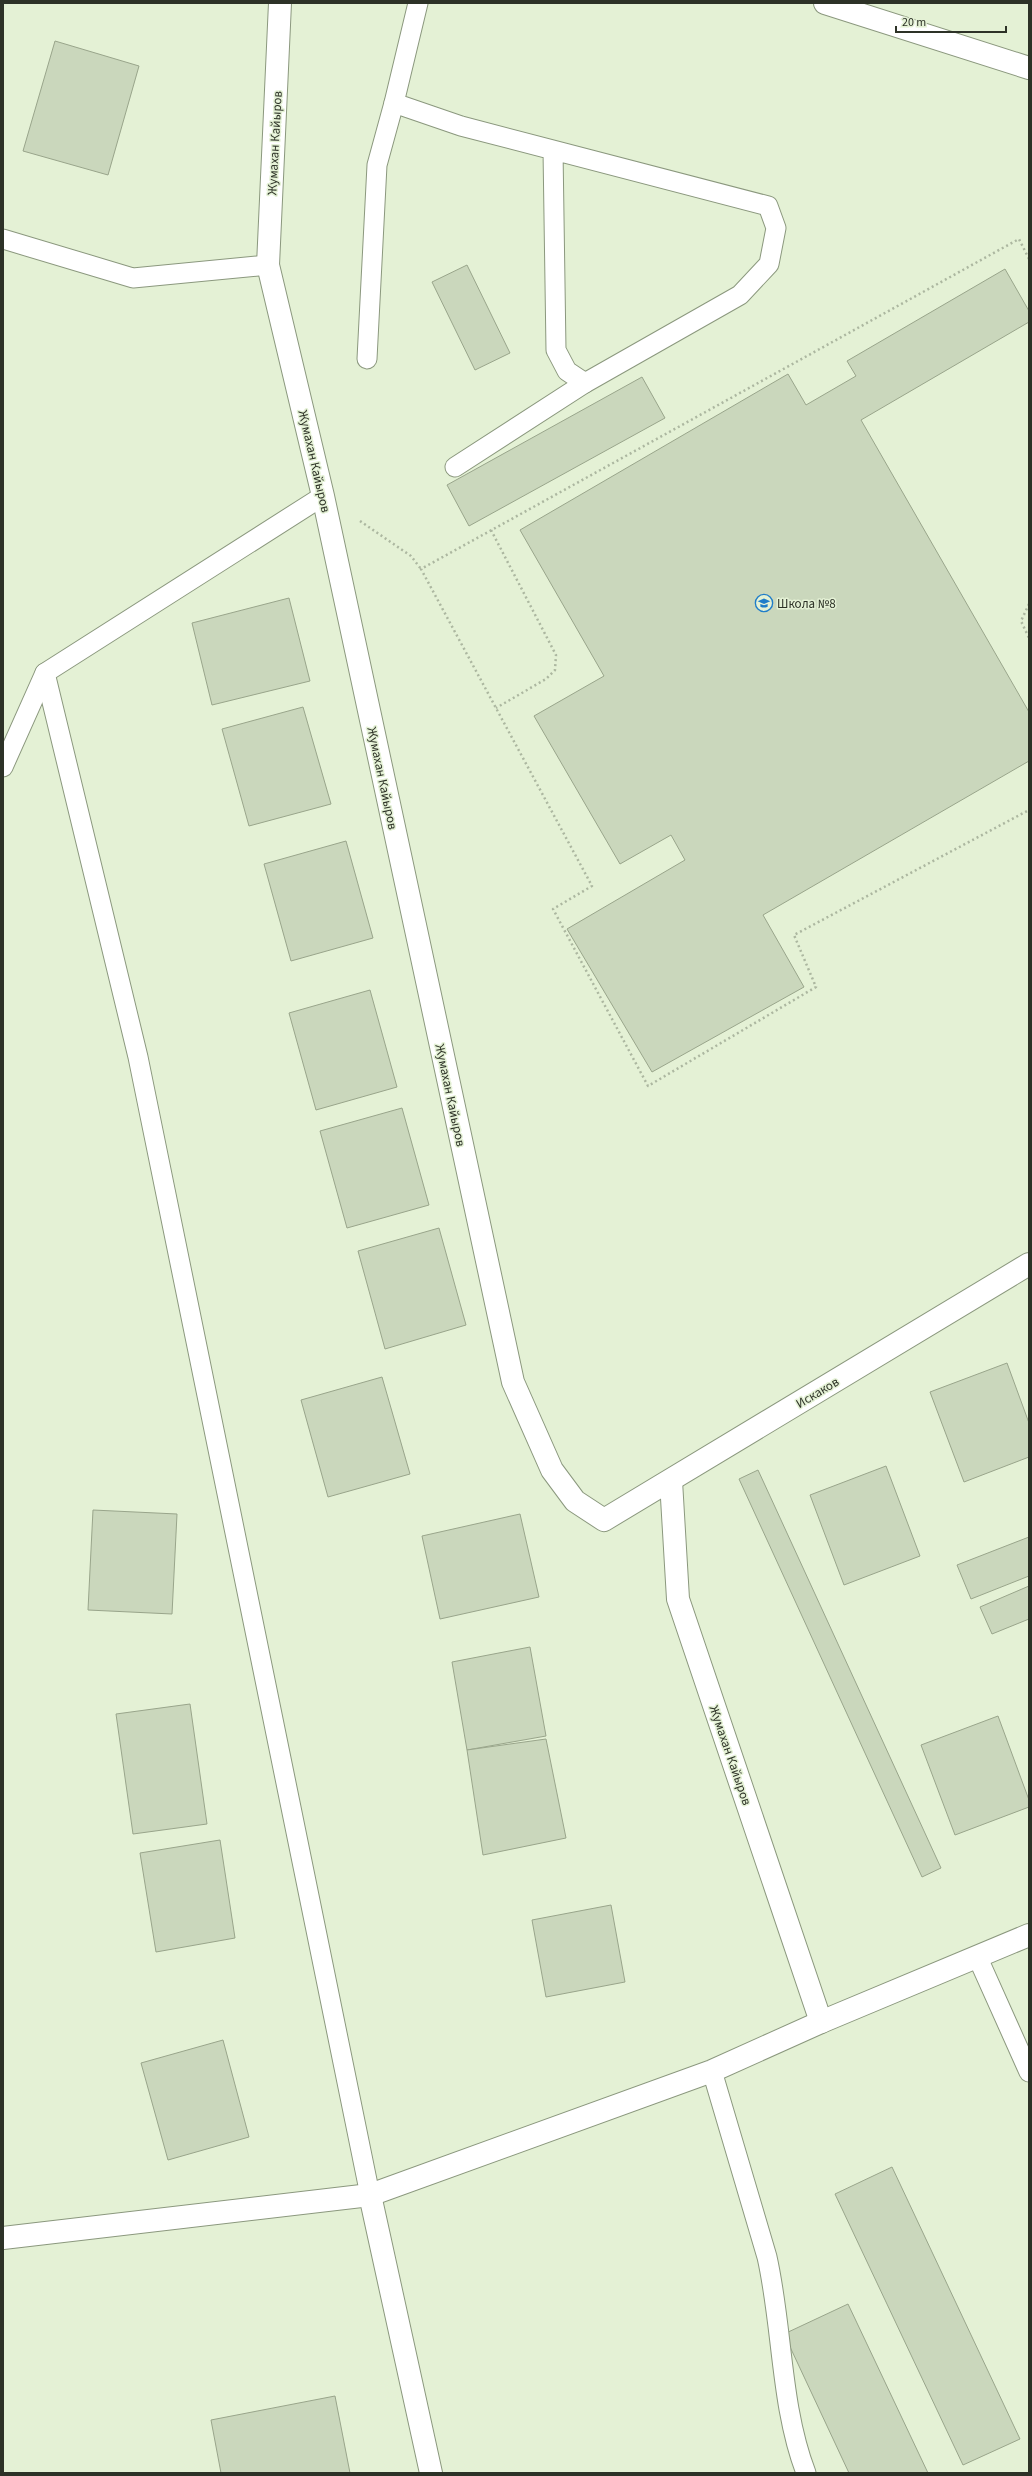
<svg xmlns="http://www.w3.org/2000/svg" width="1032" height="2476" font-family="'Source Sans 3',sans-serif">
<rect width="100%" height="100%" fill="#e4f1d5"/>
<g fill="#cad7bc" stroke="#99a58b">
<polygon points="55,41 139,66 108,175 23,151"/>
<polygon points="467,265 510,353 475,370 432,282"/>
<polygon points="1005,269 1029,311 1029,322 861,420 1029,712 1029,761 763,915 804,987 652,1072 567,929 685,860 671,835 620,864 534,716 604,676 520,530 788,374 806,405 856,376 847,361"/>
<polygon points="642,377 665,418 469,526 447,485"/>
<polygon points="289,598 310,681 212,705 192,623"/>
<polygon points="303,707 331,804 249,826 222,729"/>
<polygon points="346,841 373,938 291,961 264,864"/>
<polygon points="370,990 397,1087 316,1110 289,1013"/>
<polygon points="402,1108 429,1205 347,1228 320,1131"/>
<polygon points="439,1228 466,1325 385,1349 358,1251"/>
<polygon points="1007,1363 1029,1423 1029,1457 964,1482 930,1392"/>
<polygon points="382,1377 410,1474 328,1497 301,1400"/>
<polygon points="886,1466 920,1556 844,1585 810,1495"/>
<polygon points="758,1470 941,1868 922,1877 739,1479"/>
<polygon points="93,1510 177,1514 172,1614 88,1610"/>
<polygon points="520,1514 539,1597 440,1619 422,1536"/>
<polygon points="1029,1537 1029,1576 971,1599 957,1565"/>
<polygon points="1029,1586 1029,1619 992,1634 980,1607"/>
<polygon points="530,1647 546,1736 467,1750 452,1662"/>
<polygon points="190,1704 207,1824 133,1834 116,1714"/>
<polygon points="998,1716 1029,1800 1029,1807 955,1835 921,1745"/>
<polygon points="546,1739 566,1838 483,1855 467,1750"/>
<polygon points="220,1840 235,1938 156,1952 140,1853"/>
<polygon points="611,1905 625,1982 546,1997 532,1920"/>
<polygon points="223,2040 249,2137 168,2160 141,2063"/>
<polygon points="892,2167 1020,2439 963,2465 835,2194"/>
<polygon points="848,2304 928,2473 849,2473 784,2334"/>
<polygon points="335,2396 350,2473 221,2473 211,2420"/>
</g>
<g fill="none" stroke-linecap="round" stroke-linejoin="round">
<defs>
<g id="service">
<polyline points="418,3 394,103 461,126 768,206 776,228 769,264 740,295 585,383 567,371 556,350 553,150"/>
<polyline points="3,239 133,278 268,265"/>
<polyline points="367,359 377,165 394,103"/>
<polyline points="455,467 585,383"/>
<polyline points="45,673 138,1057 370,2195"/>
<polyline points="3,767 45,673 323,496"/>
<polyline points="977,1956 1029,2072"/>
<path d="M712 2071 767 2257C783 2328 780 2405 806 2473"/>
</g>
<g id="minor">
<polyline points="280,3 268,265 323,496 513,1382 552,1470 575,1501 604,1520 1029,1264"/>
<polyline points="825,3 1029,68"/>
<polyline points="671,1481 678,1599 821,2022"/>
<polyline points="370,2195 431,2473"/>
<polyline points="3,2238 370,2195 712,2071 821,2022 1029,1935"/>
</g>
</defs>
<use href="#service" stroke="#8b987e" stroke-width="21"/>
<use href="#minor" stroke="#8b987e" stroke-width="24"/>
<g stroke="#acb7a0" stroke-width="2.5" stroke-dasharray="2 3" stroke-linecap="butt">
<polyline points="1029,259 1019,239 421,569 592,886 553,909 648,1086 816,987 794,935 1029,810"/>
<polyline points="360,521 411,556 421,569"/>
<polyline points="491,530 556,655 555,670 546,679 496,708"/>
<polyline points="1029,604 1021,621 1029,638"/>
</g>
<use href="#service" stroke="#fff" stroke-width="19"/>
<use href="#minor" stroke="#fff" stroke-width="22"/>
</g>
<defs>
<symbol id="school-ring" viewBox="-11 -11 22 22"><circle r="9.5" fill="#e4f1d5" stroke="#1f7dc9" stroke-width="1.5"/><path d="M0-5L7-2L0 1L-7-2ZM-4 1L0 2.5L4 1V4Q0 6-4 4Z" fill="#1f7dc9"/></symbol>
</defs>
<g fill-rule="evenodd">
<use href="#school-ring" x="754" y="593" width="20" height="20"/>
</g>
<g text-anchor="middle" stroke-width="3" stroke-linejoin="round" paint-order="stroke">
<g font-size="13" fill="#2d3227" stroke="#e4f1d5">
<text transform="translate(274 143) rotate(-87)" y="5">Жумахан Кайыров</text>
<text transform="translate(315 461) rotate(77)" y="5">Жумахан Кайыров</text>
<text transform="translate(383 778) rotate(78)" y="5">Жумахан Кайыров</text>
<text transform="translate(451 1095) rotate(78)" y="5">Жумахан Кайыров</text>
<text transform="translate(817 1392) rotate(-31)" y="5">Искаков</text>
<text transform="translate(731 1755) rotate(71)" y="5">Жумахан Кайыров</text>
</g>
<g font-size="13" fill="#2d3227" stroke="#e4f1d5" text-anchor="start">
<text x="777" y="608">Школа №8</text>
</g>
</g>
<rect width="1032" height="2476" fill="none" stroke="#2d3227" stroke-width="8"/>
<path d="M896 26v6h110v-6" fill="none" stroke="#2d3227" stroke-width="2"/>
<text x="902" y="26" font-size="12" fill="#2d3227" stroke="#e4f1d5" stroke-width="3" paint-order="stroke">20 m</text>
</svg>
